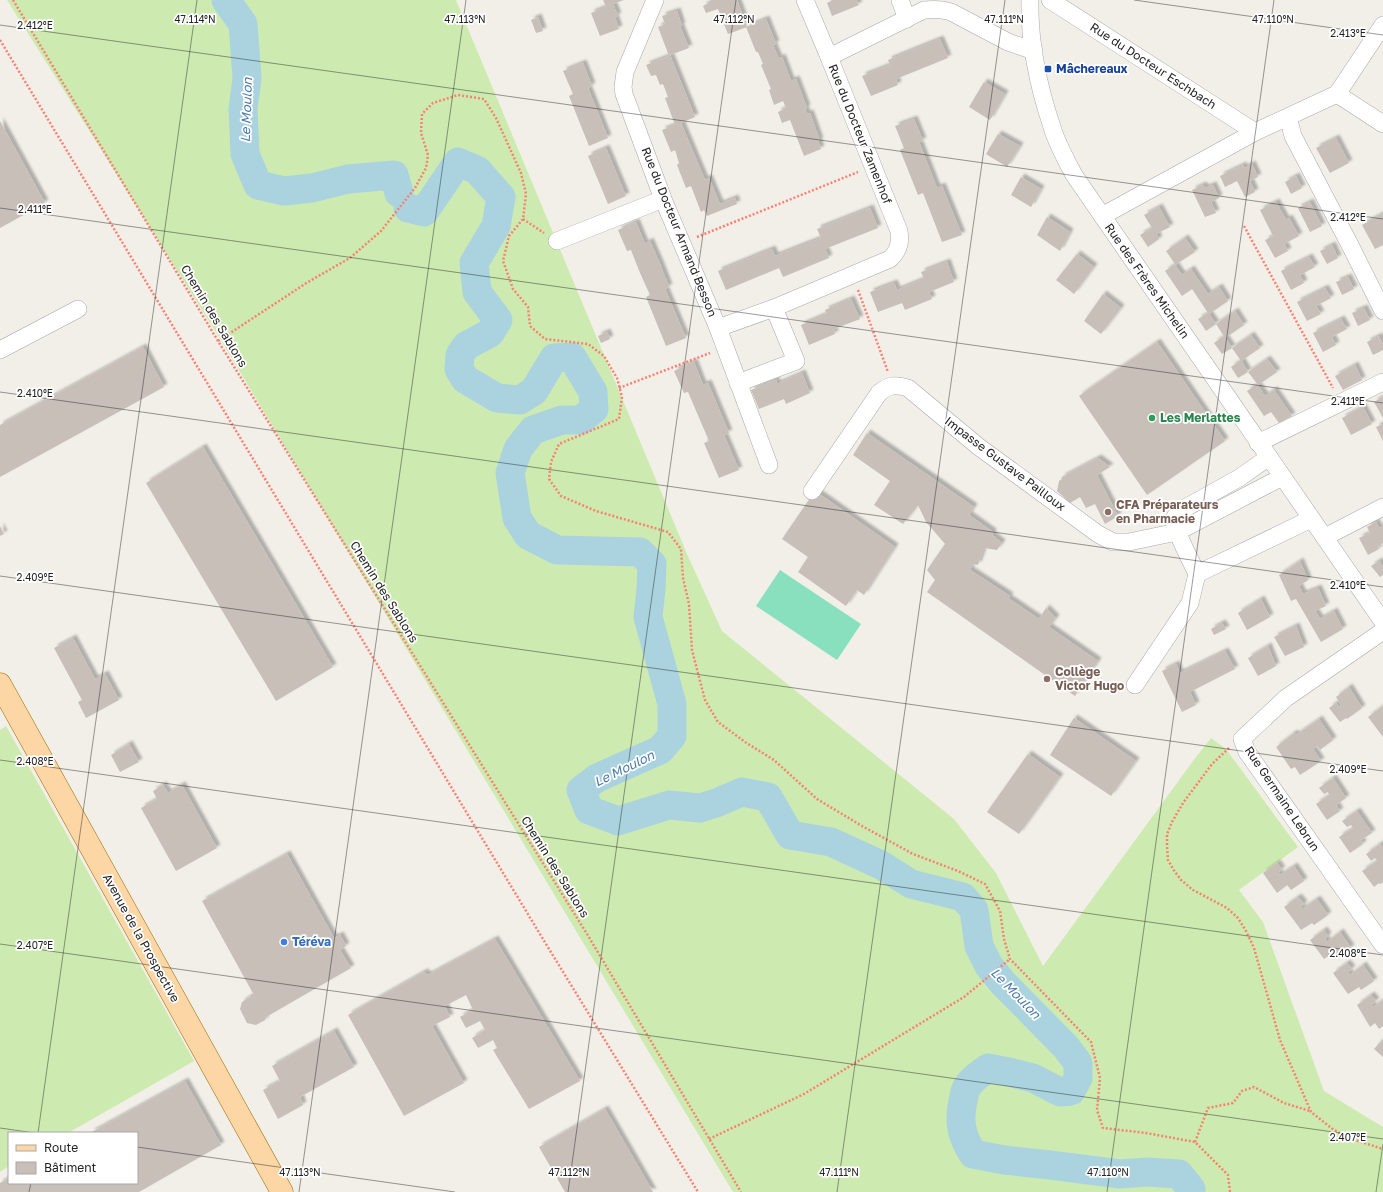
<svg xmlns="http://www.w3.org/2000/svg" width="1383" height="1192" font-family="'Golos Text',sans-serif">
<defs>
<filter id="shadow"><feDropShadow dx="3.5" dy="-3.5" stdDeviation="1" flood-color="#0004"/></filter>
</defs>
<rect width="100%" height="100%" fill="#f2efe9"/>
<g fill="#cdebb0">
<polygon points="7,0 456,0 687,554 722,631 954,819 996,873 1043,966 1196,757 1211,738 1226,749 1298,847 1239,890 1263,922 1324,1091 1383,1127 1383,1192 733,1192 219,337"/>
<polygon points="6,726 194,1061 68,1133 9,1133 9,1166 0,1172 0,730"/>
</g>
<polygon fill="#88e0be" points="780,570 861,624 837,660 756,606"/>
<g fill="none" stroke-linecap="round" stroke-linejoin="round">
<g stroke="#aad3df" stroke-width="29">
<polyline points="226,0 243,24 247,78 243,109 245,154 258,185 284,191 312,188 348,179 394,175 399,193"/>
<path d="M408 208 424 212 458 162 477 170 501 197 496 226 474 263 477 292 498 320 490 333 466 346 460 355 459 369 465 379 497 398 520 400 534 391 554 358 572 357 593 392 594 409 581 420H562L533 430 518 449 510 473 517 518 528 535 557 550 640 552 652 564 651 589 648 617 672 704V736L660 750 597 778 581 790 589 810 618 821 669 805 700 808 716 803 742 792 768 797 790 835 831 842 881 865 911 884 963 897 974 910 979 946 989 966 1003 983 1066 1047 1078 1063V1078L1071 1091 1060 1092 1033 1078 1009 1072 988 1068C980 1074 970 1080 966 1089 964 1093 964 1098 963 1101 958 1122 962 1137 973 1154L1004 1160 1050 1165 1120 1174 1147 1172 1179 1174 1191 1189 1190 1192"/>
</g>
</g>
<g fill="#c7bfb8" filter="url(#shadow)">
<polygon points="603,0 624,0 613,4 618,16 615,17 619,29 600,36 591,13 606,7"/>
<polygon points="711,0 737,0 747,27 728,34 718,9 706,13 703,6 711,2"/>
<polygon points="833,0 856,0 859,5 832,16 827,3"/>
<polygon points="677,11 682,26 680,26 689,48 670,55 695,117 681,123 705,180 709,178 720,204 735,198 737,204 707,216 704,210 701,212 691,186 686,188 677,165 679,163 675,150 671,152 662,130 675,125 665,98 668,97 663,84 660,85 656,75 651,76 646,65 669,56 658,27 665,24 662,16"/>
<polygon points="538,17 543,31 536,33 531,20"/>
<polygon points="766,19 776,44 773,45 779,59 782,57 791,81 796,79 807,108 805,109 807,114 810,113 820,141 818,141 821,149 804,156 790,120 782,123 778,112 786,108 783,101 774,105 769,90 771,89 761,65 763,64 758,52 756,52 746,27"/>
<polygon points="940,39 948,58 896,79 898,85 871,96 862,76 890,65 888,60"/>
<polygon points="583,63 592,86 588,88 608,138 589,146 569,96 573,94 563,71"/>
<polygon points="984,82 1005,94 990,120 969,107"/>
<polygon points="914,119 923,141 919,142 937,188 942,186 962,235 942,242 923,193 918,195 900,150 904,148 895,126"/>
<polygon points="0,121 45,203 0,228"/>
<polygon points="998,134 1020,146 1007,167 986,154"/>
<polygon points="1336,138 1349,163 1330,173 1316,148"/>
<polygon points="606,148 626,196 608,204 588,156"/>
<polygon points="1252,164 1258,177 1250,181 1255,192 1245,197 1237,181 1225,187 1220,176 1243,165 1244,168"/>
<polygon points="1296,176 1302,188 1291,194 1285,182"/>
<polygon points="1021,177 1041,189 1031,207 1011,195"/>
<polygon points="1203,185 1205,188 1213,185 1219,198 1211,202 1216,213 1205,217 1192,190"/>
<polygon points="1276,202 1286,220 1289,218 1299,236 1284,244 1288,251 1275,258 1265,240 1273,236 1260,210"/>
<polygon points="1310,202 1322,226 1310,232 1298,208"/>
<polygon points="1159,207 1170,227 1156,234 1159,239 1148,247 1140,235 1152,228 1144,215"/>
<polygon points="870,208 878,228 825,249 829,258 783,277 779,268 726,290 718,271 772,249 775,256 821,238 817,229"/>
<polygon points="1382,214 1383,216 1383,245 1375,249 1362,225"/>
<polygon points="1047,217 1070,232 1060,251 1037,235"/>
<polygon points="636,222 645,244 650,241 660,264 669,287 665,289 686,338 666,346 646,297 650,295 640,273 631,250 627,251 618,230"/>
<polygon points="1185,238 1195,252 1175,265 1182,275 1191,269 1208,294 1219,287 1228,301 1209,314 1216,324 1206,331 1198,319 1208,313 1192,289 1182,296 1165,271 1175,264 1166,251"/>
<polygon points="1332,245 1338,258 1327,264 1320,251"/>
<polygon points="1077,254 1094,267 1074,294 1056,280"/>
<polygon points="1309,257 1315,267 1300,275 1304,283 1291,290 1281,271"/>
<polygon points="947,262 954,282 929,292 932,299 905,310 902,303 878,312 870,292 894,283 897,290 924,279 921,272"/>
<polygon points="1348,277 1354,289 1342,295 1336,282"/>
<polygon points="1325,288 1331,298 1316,306 1321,314 1307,321 1297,302"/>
<polygon points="1103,294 1121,308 1101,334 1084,321"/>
<polygon points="851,299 860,319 834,329 835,334 809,345 801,325 827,314 825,310"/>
<polygon points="1364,308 1370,320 1358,326 1352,313"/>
<polygon points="1235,311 1244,325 1225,338 1216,324"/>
<polygon points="1341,319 1347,329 1332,337 1336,345 1323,352 1313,333"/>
<polygon points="607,332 610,339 601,343 598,336"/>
<polygon points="1251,335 1260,348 1241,361 1232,348"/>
<polygon points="1224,336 1232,348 1222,354 1214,343"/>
<polygon points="1379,336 1383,345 1383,350 1373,355 1367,342"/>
<polygon points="1157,342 1225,441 1147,495 1079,396"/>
<polygon points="143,347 164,387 0,477 0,425"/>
<polygon points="1267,359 1277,372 1258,385 1248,372"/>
<polygon points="1241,360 1248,372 1238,378 1231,367"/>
<polygon points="694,362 703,385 708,383 729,433 724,435 739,470 719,478 704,443 709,441 688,392 684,393 674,371"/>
<polygon points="1355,365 1362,380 1343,390 1335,376"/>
<polygon points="802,373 810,393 786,404 784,399 759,409 751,390 776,380 777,384"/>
<polygon points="1257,384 1265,396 1274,390 1292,416 1279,423 1271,412 1264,416 1247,391"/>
<polygon points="1383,397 1383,418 1374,402"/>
<polygon points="1363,407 1372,424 1351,435 1342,418"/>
<polygon points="1383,424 1383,441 1376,427"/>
<polygon points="867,433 974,507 969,515 993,532 992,535 1002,543 997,550 984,548 978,565 973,564 970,570 1010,596 1008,598 1039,619 1046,608 1056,618 1049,627 1098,661 1075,696 927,592 935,580 927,570 945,544 926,522 918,505 903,524 874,505 890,481 853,455"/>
<polygon points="203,447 333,667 276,701 146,483"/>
<polygon points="1098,458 1110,467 1097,475 1118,516 1105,524 1095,504 1086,508 1080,497 1070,503 1057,491 1059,481 1062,479 1062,477"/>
<polygon points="815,491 895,547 864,595 857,590 846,606 798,572 808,557 782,539"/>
<polygon points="1376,522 1379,528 1383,526 1383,543 1378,546 1379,549 1368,555 1359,538 1370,533 1367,527"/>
<polygon points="0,526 4,534 0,536"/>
<polygon points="1300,561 1308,580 1299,586 1303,594 1318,588 1326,606 1315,611 1320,619 1334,611 1343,629 1321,642 1296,599 1291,601 1279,575"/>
<polygon points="1379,561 1383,567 1383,575 1380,577 1371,566"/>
<polygon points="1261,599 1270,617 1247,630 1238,613"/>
<polygon points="1222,623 1226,629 1214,635 1211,629"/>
<polygon points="1296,626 1304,647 1285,656 1274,637"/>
<polygon points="73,638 95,679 105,674 119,700 86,718 78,702 82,700 54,648"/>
<polygon points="1268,646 1276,666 1258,676 1248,658"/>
<polygon points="1225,651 1235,669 1190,692 1196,705 1182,712 1162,671 1176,664 1180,673"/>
<polygon points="1349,687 1362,708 1347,719 1346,718 1340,722 1329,708 1336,703 1339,707 1341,705 1336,697"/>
<polygon points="1383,706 1383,737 1368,717"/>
<polygon points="1074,718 1136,761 1111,796 1050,755"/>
<polygon points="1319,719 1333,740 1320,750 1317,746 1313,749 1321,761 1300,775 1295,767 1291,769 1276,747 1294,733 1296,735"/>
<polygon points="129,744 139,762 120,772 111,755"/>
<polygon points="1028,754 1060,777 1019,834 987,812"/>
<polygon points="1333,778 1346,798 1336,805 1340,811 1327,820 1316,804 1329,795 1328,792 1324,794 1319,788"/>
<polygon points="163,785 168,793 182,785 217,848 176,871 141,808 157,799 153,791"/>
<polygon points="1357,811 1372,833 1361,840 1363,844 1350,853 1339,837 1353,828 1351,825 1347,827 1342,821"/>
<polygon points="1380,844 1383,848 1383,882 1381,884 1379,883 1374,887 1362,871 1377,861 1375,858 1371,861 1366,854"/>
<polygon points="287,854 334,938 340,935 346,946 340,950 351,968 266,1017 265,1020 256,1025 247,1023 240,1009 242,1002 251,996 255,997 202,901"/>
<polygon points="1277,863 1282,870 1278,872 1280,875 1294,866 1304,881 1291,890 1287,885 1277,893 1263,873"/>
<polygon points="1298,897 1304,904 1301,907 1302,909 1317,899 1328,915 1314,925 1312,923 1301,930 1284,907"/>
<polygon points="1324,930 1328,936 1325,939 1327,942 1340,932 1351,948 1338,957 1334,952 1324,959 1310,940"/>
<polygon points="495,939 580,1081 529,1109 493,1050 497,1048 493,1040 478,1048 472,1038 485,1030 480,1021 466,1028 460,1017 473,1010 466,995 445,1006 450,1017 432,1026 464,1083 404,1116 348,1015 424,972 428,975"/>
<polygon points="1347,963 1352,969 1348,972 1350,975 1363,965 1374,981 1361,990 1359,987 1348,994 1333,973"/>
<polygon points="1371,995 1376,1001 1371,1005 1373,1007 1383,1000 1383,1026 1379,1029 1375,1023 1370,1027 1357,1005"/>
<polygon points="334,1031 354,1067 300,1097 303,1105 278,1119 263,1090 280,1081 272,1066"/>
<polygon points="1383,1039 1383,1057 1374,1049"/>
<polygon points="185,1081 221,1145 139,1192 0,1192 0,1183 9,1178 9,1183 137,1183 137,1133 90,1133"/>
<polygon points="605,1109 653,1192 565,1192 539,1147"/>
</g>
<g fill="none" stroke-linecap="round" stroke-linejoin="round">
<defs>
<g id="minor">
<polyline points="655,0 625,72 623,87 624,94 663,199 718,328 769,465"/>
<polyline points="805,0 829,57"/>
<polyline points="900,0 907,19"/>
<path d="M1030 0C1029 41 1039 88 1052 127 1057 144 1066 160 1074 175L1383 622"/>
<polyline points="1050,0 1255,132"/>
<polyline points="1337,94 1383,124"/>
<polyline points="1288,117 1293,136 1350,245 1383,311"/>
<polyline points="1102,216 1255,132 1337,94 1383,25"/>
<polyline points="557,241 663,199"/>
<path d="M718 328 774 308 890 259C899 251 901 242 899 231L829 57 924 10C934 9 942 9 951 12L1008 42 1034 51"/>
<polyline points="0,350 78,309"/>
<polyline points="738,383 796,361 774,308"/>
<polyline points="1258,443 1383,382"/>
<path d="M1269 457 1239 478 1185 508C1181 511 1176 513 1174 519 1172 525 1193 565 1197 574L1311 519"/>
<path d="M812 491 879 393C889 385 895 384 908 388L979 447 1098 534 1113 542H1129L1177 532 1282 477"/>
<polyline points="1325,537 1383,507"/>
<polyline points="1383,631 1286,698 1242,739 1247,752 1383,945"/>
<polyline points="1135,685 1190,603 1197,574"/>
</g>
<polyline id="major" points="0,684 282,1192"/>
</defs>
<use href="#minor" stroke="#a9a9a9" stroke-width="18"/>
<use href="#major" stroke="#a06b00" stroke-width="23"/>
<g stroke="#fa8072" stroke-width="2.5" stroke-dasharray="2 2" stroke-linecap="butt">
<polyline points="13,0 218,341 587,934 741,1192"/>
<polyline points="0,40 549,949 698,1192"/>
<polyline points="523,219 544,233"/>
<polyline points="1244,226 1333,388"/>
<polyline points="697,237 858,172"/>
<polyline points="858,290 888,372"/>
<polyline points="218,341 308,282 350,258 381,231 415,188 426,168 428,155 421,133 422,114 433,103 458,95 484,99 496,118 521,173 526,194 523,219 509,236 503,261 513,289 528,307 530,326 545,339 588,344 604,356 617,378 622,397 619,419 559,444 551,462 549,479 561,496 596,511 668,532 681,549 683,578 689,604 692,650 705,700 718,722 745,742 774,760 817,799 862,826 913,854 958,871 985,884 1000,911 1004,939 1010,959 1091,1042 1100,1078 1097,1110 1103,1128 1146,1133 1195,1142 1228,1175 1230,1192"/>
<polyline points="619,388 710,353"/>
<polyline points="1229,748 1212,764 1183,803 1172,822 1167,834 1167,846 1168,860 1173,869 1181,880 1193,890 1227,908 1238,918 1246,931 1254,948 1280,1040 1311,1112 1334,1130 1349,1138 1383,1149"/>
<polyline points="709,1139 804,1094 964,997 1010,959"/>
<polyline points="1195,1142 1208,1108 1233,1103 1242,1091 1254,1087 1284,1103 1310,1111"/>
</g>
<use href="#minor" stroke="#fff" stroke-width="17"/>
<use href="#major" stroke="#fcd6a4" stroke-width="22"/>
</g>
<path fill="none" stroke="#222" stroke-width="1" stroke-opacity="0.45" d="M1134 0 1383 35M0 25 1383 219M0 208 1383 403M0 392 1383 587M0 576 1383 771M0 760 1383 955M0 944 1383 1139M0 1128 35 1133M38 1133 197 0M137 1147 455 1192M29 1192 31 1183M299 1192 466 0M568 1192 736 0M837 1192 1005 0M1107 1192 1274 0M1376 1192 1383 1144"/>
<rect fill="#1a4fb4" stroke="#fff" stroke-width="1.5" x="1044" y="65" width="8" height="8" rx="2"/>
<circle fill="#2e9e5b" stroke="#fff" stroke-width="1.5" cx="1152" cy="418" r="4"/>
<g fill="#8d6e63" stroke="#fff" stroke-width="1.5">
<circle cx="1108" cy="512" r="4"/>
<circle cx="1047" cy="679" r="4"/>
</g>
<circle fill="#3f7fe0" stroke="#fff" stroke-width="1.5" cx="284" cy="942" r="4"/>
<g text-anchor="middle" stroke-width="3.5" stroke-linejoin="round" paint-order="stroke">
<g font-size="12" fill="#222" stroke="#fff">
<text transform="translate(1153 66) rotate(33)" y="4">Rue du Docteur Eschbach</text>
<text transform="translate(860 134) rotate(68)" y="4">Rue du Docteur Zamenhof</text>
<text transform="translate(679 232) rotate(68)" y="4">Rue du Docteur Armand Besson</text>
<text transform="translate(1147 281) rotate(55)" y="4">Rue des Frères Michelin</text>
<text transform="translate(214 316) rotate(59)" y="4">Chemin des Sablons</text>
<text transform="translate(1005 464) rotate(37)" y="4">Impasse Gustave Pailloux</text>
<text transform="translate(384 592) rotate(58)" y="4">Chemin des Sablons</text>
<text transform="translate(1282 799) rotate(56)" y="4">Rue Germaine Lebrun</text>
<text transform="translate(555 867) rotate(58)" y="4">Chemin des Sablons</text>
<text transform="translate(141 938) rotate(61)" y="4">Avenue de la Prospective</text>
</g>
<g font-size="12" font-weight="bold" fill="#164399" stroke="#fff" text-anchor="start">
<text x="1056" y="73">Mâchereaux</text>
</g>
<g font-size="12" font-weight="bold" fill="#27864d" stroke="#fff" text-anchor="start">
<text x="1160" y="422">Les Merlattes</text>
</g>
<g font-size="12" font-weight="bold" fill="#785e54" stroke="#fff" text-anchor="start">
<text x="1116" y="509">CFA Préparateurs<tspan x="1116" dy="14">en Pharmacie</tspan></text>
<text x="1055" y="676">Collège<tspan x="1055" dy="14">Victor Hugo</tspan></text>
</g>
<g font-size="12" font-weight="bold" fill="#366cbe" stroke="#fff" text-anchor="start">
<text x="292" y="946">Téréva</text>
</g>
<g font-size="13" font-style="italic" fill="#4a7aab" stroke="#fff">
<text transform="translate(246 110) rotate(-88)" y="5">Le Moulon</text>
<text transform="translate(624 768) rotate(-26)" y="5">Le Moulon</text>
<text transform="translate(1016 993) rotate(46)" y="5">Le Moulon</text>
</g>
</g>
<g font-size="10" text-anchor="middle" fill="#222" stroke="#fff" stroke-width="3.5" stroke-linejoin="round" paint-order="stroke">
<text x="195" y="23">47.114°N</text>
<text x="465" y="23">47.113°N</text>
<text x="734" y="23">47.112°N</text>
<text x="1004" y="23">47.111°N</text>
<text x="1273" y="23">47.110°N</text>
<text x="35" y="29">2.412°E</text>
<text x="1348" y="37">2.413°E</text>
<text x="35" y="213">2.411°E</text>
<text x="1348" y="221">2.412°E</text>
<text x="35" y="397">2.410°E</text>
<text x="1348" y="405">2.411°E</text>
<text x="35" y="581">2.409°E</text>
<text x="1348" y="589">2.410°E</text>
<text x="35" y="765">2.408°E</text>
<text x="1348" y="773">2.409°E</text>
<text x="35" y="949">2.407°E</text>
<text x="1348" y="957">2.408°E</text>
<text x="1348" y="1141">2.407°E</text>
<text x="300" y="1176">47.113°N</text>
<text x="569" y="1176">47.112°N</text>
<text x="839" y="1176">47.111°N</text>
<text x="1108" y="1176">47.110°N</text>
</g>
<rect x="8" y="1132" width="130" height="52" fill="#ffffff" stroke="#a7a7a7"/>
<rect x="16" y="1145" width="20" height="6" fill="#fcd6a4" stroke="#a7a7a7"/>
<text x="44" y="1152" font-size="12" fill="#222222">Route</text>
<rect x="16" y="1162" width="20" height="12" fill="#c7bfb8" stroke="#a7a7a7"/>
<text x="44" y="1172" font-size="12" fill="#222222">Bâtiment</text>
</svg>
